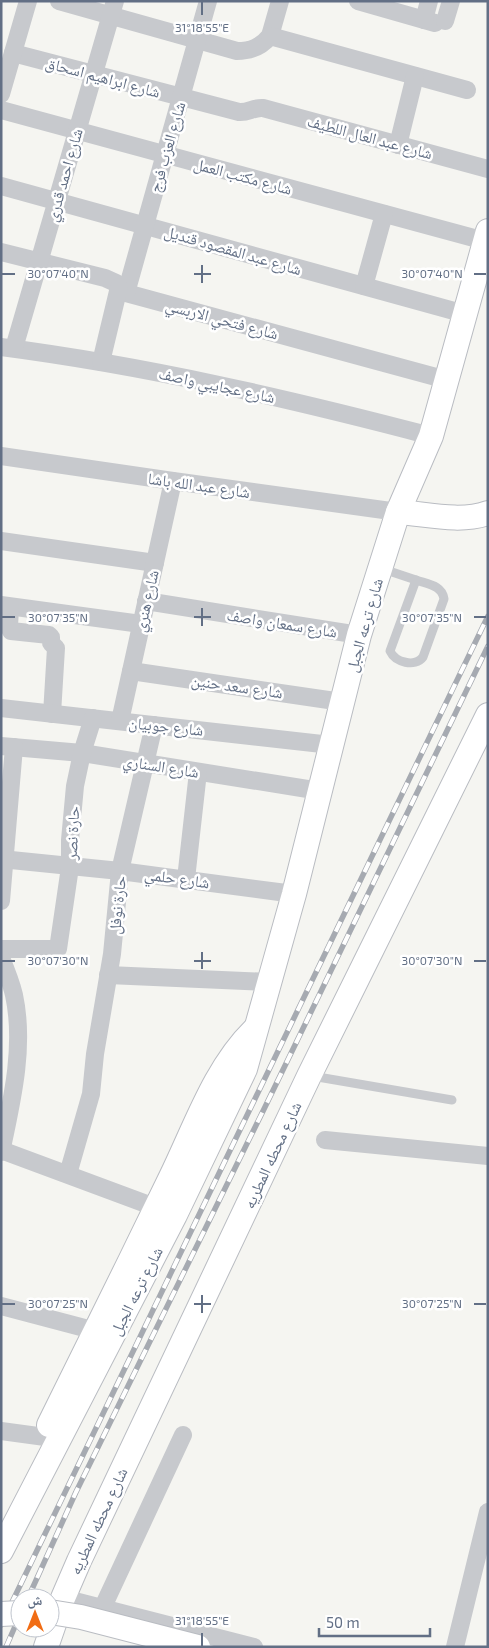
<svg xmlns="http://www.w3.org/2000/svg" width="489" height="1648" font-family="'Exo 2','Noto Naskh Arabic',sans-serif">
<rect width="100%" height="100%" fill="#f5f5f1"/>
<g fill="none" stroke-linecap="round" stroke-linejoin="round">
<defs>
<g id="secondary">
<path d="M398 512C426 514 460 523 488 513"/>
<path d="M49 1425C90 1342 131 1260 171 1177 195 1128 215 1068 254 1030"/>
<polyline points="1,1551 175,1215 245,1069 294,894 359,635 398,512 431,436 488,231"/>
<polyline points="46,1647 63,1598 79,1561 309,1076 488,715"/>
</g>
</defs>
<use href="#secondary" stroke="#b9bcc2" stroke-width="26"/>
<g stroke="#c7c9cd" stroke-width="9">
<polyline points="380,568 416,580"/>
<path d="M416 580C427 584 442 585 444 599L423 657C415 668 395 662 390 651Z"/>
<polyline points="312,1076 452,1100"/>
</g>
<g stroke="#c7c9cd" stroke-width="18">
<path d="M59 1 237 51C251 51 261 47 270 36L280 1"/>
<polyline points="358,1 435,23"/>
<polyline points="424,20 429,1"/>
<polyline points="445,21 451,1"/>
<polyline points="270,36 467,90"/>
<path d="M13 53 239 112C248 113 254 107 263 108L488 169"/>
<polyline points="1,94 28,1"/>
<polyline points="1,110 485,241"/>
<polyline points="398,145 415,76"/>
<polyline points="1,186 465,314"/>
<polyline points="1,252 105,278 116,283 126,293 447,380"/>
<polyline points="364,286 384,214"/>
<polyline points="126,293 208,1"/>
<path d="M1 347C147 366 290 399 431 436"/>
<polyline points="14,348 115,1"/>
<polyline points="101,362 119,287"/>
<polyline points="1,456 173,481 398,512"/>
<polyline points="1,541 155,563"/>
<polyline points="146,601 359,635"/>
<polyline points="1,605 141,624"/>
<polyline points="10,607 9,627 11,631 49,635 51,637 51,643 56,648 52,714"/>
<polyline points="131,671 342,702"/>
<polyline points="1,708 331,745"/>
<polyline points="120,721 173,481"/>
<polyline points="1,746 82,753 320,791"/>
<polyline points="1,859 120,871 294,894"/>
<polyline points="186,879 198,772"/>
<polyline points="1,901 14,747"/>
<polyline points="1,949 58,949 70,867 70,840 75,786 82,753 93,718"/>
<path d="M1 958C6 970 11 982 14 995 25 1046 12 1101 1 1152"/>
<polyline points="108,975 270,982"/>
<polyline points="325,1140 488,1156"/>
<polyline points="1,1150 168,1212"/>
<polyline points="68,1174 91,1094 95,1054 112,954 120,871 154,725"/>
<polyline points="1,1306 96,1331"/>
<polyline points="1,1431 60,1439"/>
<polyline points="63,1598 254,1647"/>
<polyline points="102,1609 183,1435"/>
<polyline points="455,1647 488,1512"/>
</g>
<use href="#secondary" stroke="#fff" stroke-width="24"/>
<defs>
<g id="rail">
<polyline points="28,1598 76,1492 265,1107 488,646"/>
<polyline points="1,1625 488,616"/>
<polyline points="6,1647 20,1615"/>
</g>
</defs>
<use href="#rail" stroke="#a6aab1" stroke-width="5.5"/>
<use href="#rail" stroke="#fff" stroke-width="4" stroke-dasharray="11" stroke-linecap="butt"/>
<defs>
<g id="secondary-bridge">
<polyline points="50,1612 81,1617 198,1647"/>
<polyline points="1,1614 20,1613"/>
</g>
</defs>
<use href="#secondary-bridge" stroke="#b9bcc2" stroke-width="26" stroke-linecap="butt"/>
<use href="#secondary-bridge" stroke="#fff" stroke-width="24"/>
</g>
<path fill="none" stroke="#626f85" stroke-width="2" d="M202 2V15M202 265V283M2 274H15M194 274H211M474 274H486M202 608V626M2 617H15M194 617H211M474 617H486M202 952V969M2 961H15M194 961H211M474 961H486M202 1295V1313M2 1304H15M194 1304H211M474 1304H486M202 1633V1646"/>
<g text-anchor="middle" stroke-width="5" stroke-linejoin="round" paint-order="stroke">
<g font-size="16" fill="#626f85" stroke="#fff">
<text transform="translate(103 77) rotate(15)" y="6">شارع ابراهيم اسحاق</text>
<text transform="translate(370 137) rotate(15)" y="6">شارع عبد العال اللطيف</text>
<text transform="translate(167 147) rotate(-74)" y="6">شارع العزب فرج</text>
<text transform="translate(64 175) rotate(-74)" y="6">شارع احمد قدري</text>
<text transform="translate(243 176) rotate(15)" y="6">شارع مكتب العمل</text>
<text transform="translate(233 250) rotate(16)" y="6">شارع عبد المقصود قنديل</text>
<text transform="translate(222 319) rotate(15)" y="6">شارع فتحي الاربسي</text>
<text transform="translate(217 385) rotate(12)" y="6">شارع عجايبي واصف</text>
<text transform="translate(199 485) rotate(8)" y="6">شارع عبد الله باشا</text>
<text transform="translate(146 601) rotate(-77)" y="6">شارع هنري</text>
<text transform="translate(282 623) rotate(9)" y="6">شارع سمعان واصف</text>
<text transform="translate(364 625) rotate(-74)" y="6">شارع ترعه الجبل</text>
<text transform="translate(237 686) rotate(8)" y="6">شارع سعد حنين</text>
<text transform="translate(166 726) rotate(6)" y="6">شارع جوبيان</text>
<text transform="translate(161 766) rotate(9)" y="6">شارع السناري</text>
<text transform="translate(72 833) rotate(-87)" y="6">حارة نصر</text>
<text transform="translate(177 878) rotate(8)" y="6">شارع حلمي</text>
<text transform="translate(117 905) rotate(-84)" y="6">حارة نوفل</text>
<text transform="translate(272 1155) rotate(-65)" y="6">شارع محطه المطريه</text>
<text transform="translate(136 1291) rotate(-63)" y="6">شارع ترعه الجبل</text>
<text transform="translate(98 1521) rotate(-65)" y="6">شارع محطه المطريه</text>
</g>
</g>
<g font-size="12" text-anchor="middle" fill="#626f85" stroke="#fff" stroke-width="5" stroke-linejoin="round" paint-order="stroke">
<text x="202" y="32">31°18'55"E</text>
<text x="58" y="278">30°07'40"N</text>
<text x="432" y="278">30°07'40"N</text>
<text x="58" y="622">30°07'35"N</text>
<text x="432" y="622">30°07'35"N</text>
<text x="58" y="965">30°07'30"N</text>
<text x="432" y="965">30°07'30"N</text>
<text x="58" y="1308">30°07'25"N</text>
<text x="432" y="1308">30°07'25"N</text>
<text x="202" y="1625">31°18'55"E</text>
</g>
<rect width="489" height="1648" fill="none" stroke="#626f85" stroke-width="5"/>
<g transform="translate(35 1613)"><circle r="24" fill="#ffffff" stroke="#c0c5ce"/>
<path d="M0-4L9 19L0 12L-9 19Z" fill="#f16d15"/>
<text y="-8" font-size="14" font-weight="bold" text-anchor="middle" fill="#626f85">ش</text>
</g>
<path d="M319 1628v8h111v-8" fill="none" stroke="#626f85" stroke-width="2.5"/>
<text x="326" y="1628" font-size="15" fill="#626f85" stroke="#ffffff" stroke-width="4" paint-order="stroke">50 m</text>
</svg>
